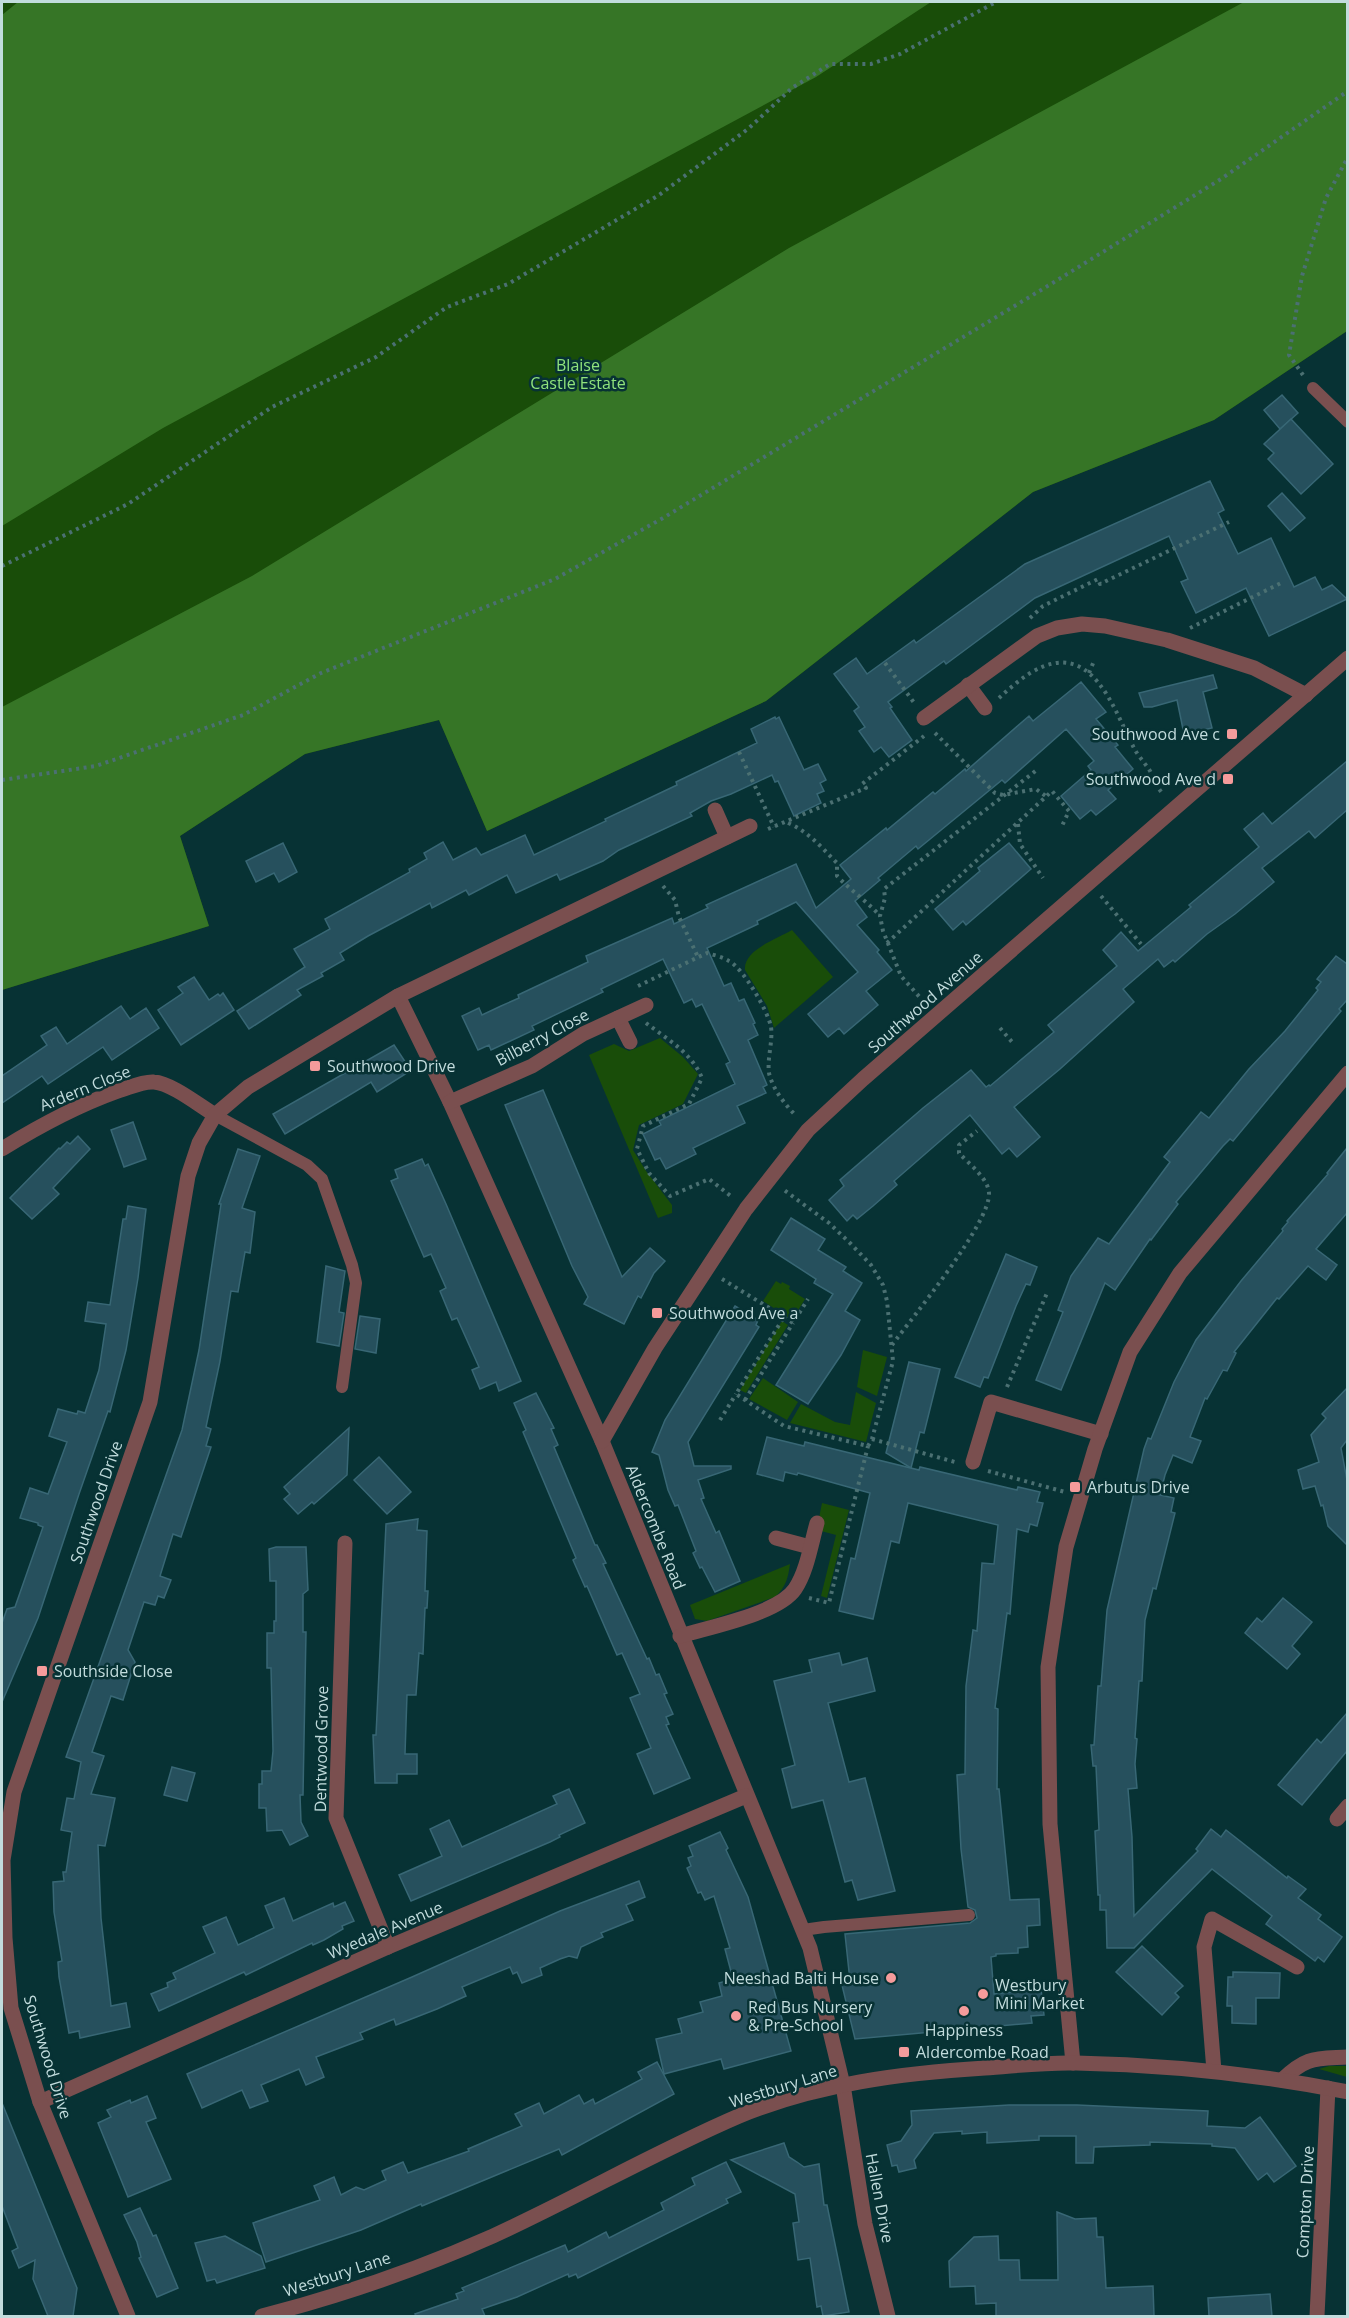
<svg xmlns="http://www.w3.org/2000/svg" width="1349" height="2318" font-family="'Open Sans',sans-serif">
<rect width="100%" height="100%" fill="#073234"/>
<g fill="#194d09">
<polygon points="2,2 1347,2 1347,331 1214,420 1033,492 766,701 487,831 439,720 305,754 180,836 209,926 2,990"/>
<path d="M792 930 833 977 774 1028 767 1006 745 970C743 950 777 939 792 930Z"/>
<polygon points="660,1038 683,1057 698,1074 683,1104 639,1125 633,1150 646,1171 672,1205 672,1213 658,1218 589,1055 614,1044 629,1051"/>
<polygon points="776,1281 781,1284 782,1282 790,1286 789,1289 805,1299 792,1320 763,1301"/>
<polygon points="782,1321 788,1325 746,1393 740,1390"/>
<polygon points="863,1350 887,1357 877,1396 857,1387"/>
<polygon points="763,1378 798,1402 787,1420 749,1399"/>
<polygon points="856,1392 876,1403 866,1442 790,1423 801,1404 835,1422 850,1425"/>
<polygon points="822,1503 849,1510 827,1598 821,1596 836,1535 821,1531 819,1518"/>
<path d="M790 1564C788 1578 786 1587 775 1597L707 1621 695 1619 690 1605Z"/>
<polygon points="1329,2066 1347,2066 1347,2077 1319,2069"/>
</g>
<g fill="#367526">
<polygon points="18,2 931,2 816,77 163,428 2,526 2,15"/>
<polygon points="1244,2 1347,2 1347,331 1214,420 1033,492 766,701 487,831 439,720 305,754 180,836 209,926 2,990 2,707 252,576 789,248"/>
</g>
<g fill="#26505d" stroke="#386775" stroke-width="1.5">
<polygon points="1282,395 1298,413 1280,429 1264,410"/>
<polygon points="1291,419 1333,464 1301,494 1268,459 1274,453 1264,444"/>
<polygon points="1210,481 1224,510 1218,513 1238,554 1271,538 1294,587 1315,577 1322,590 1332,585 1347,599 1269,636 1246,588 1196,613 1181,582 1188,579 1169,536 1035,598 946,664 944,661 888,702 892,707 890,708 912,740 889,757 881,747 874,752 859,731 865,727 854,711 859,707 834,674 856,658 867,674 914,640 916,643 1025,564"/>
<polygon points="1282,493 1305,518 1290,531 1268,506"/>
<polygon points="1213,675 1217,688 1203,692 1212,728 1184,734 1177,700 1152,707 1144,707 1139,693"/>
<polygon points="1081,682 1106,712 1096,719 1118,745 1115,747 1133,769 1108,790 1116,799 1096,815 1091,810 1080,819 1061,796 1091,770 1088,766 1094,761 1066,729 1005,783 1002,780 918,849 916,846 878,878 880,880 855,901 867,917 857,925 879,950 877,952 892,970 866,991 878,1005 844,1034 839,1028 828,1037 808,1014 858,972 796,902 757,921 758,924 707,948 724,986 731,983 739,1001 744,999 755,1023 753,1024 758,1035 748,1040 767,1085 763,1087 766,1093 737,1106 745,1123 693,1148 696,1154 666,1169 660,1158 655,1160 643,1134 661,1125 659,1121 735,1084 726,1064 730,1062 702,1004 696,1007 692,999 684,1003 663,959 601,989 603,992 532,1026 534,1030 491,1050 489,1045 478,1050 462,1016 479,1008 482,1015 501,1006 519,998 518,995 588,962 586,956 672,918 674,924 708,908 706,905 796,864 816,908 851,879 840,865 886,828 887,830 933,792 935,794 965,769 966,771 1029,716 1033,721"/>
<polygon points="775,717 776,719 779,717 804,770 818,764 826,780 820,783 824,791 817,794 821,803 794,816 778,781 775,782 772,775 731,794 711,801 690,813 692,816 619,850 603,861 560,880 557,874 516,893 507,875 469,895 466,890 432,908 430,903 368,936 340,953 344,960 321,973 323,976 297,990 301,995 249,1029 237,1011 305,967 294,949 330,929 325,919 410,872 409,869 427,859 424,853 443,842 453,860 476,848 481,855 525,835 534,855 606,821 605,819 677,785 676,782 757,743 751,729"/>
<polygon points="1347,761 1347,810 1315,838 1309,831 1262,868 1274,882 1235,914 1207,934 1175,962 1173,960 1164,967 1158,959 1123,989 1134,1002 1060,1069 1014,1107 1040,1137 1017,1157 1009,1148 1002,1154 970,1115 894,1181 897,1185 873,1206 857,1219 853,1215 847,1221 829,1200 844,1186 840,1180 923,1108 971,1070 986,1087 989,1085 990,1086 1054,1032 1048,1025 1117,966 1103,950 1121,932 1138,951 1191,907 1189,905 1259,847 1244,829 1263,813 1272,824"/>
<polygon points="283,843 297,872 279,882 274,873 256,882 246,861"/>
<polygon points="1009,843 1031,869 966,925 963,921 953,930 935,909 980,871 978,868"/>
<polygon points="1336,956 1347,964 1347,1000 1339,1009 1341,1011 1233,1141 1230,1139 1223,1146 1176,1202 1178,1204 1151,1240 1150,1239 1115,1290 1105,1283 1061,1390 1036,1380 1063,1312 1058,1310 1071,1276 1098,1238 1109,1244 1170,1162 1164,1157 1201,1112 1209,1118 1249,1069 1285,1031 1318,990 1316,988 1321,982 1317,979"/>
<polygon points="194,977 209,1000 218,994 220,996 223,993 234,1010 181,1045 158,1010 183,993 178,987"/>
<polygon points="121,1006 130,1019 146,1008 159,1028 112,1060 103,1047 48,1084 42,1076 2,1103 2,1076 47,1045 41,1036 56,1027 67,1044"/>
<polygon points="394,1045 406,1063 403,1065 407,1073 377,1092 371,1082 285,1134 273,1114"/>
<polygon points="543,1090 622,1277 650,1248 665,1261 654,1273 641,1298 638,1296 624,1324 584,1304 588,1297 572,1266 505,1105"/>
<polygon points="133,1122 146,1159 124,1167 111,1130"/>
<polygon points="78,1136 90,1149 53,1188 59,1194 32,1219 10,1198 59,1148 60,1149 67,1142 70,1144"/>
<polygon points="1347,1148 1347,1213 1316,1249 1337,1265 1326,1280 1308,1266 1279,1299 1277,1298 1234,1352 1236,1353 1227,1371 1223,1370 1207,1399 1205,1398 1190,1437 1201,1441 1192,1463 1173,1455 1165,1475 1160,1495 1174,1498 1171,1512 1175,1513 1156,1589 1153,1588 1145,1620 1142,1681 1139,1681 1135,1738 1137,1739 1135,1764 1137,1788 1128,1789 1132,1837 1134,1916 1198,1851 1196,1849 1211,1829 1221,1837 1226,1830 1287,1878 1288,1876 1306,1889 1298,1898 1321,1915 1318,1919 1342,1937 1324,1962 1318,1957 1315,1961 1266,1924 1272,1916 1212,1869 1134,1948 1107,1948 1106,1910 1100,1910 1100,1895 1098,1895 1095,1831 1099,1830 1096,1766 1093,1766 1091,1745 1094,1745 1098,1686 1101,1686 1107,1610 1144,1449 1148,1438 1151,1439 1174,1382 1196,1340 1241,1281 1283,1231 1282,1229 1288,1222 1287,1221 1328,1174 1327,1173"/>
<polygon points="238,1149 260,1156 242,1208 255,1212 250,1253 245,1252 238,1292 231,1291 220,1361 206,1427 211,1429 206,1446 211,1447 181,1537 173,1534 160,1576 171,1580 164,1598 158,1596 155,1605 144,1602 128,1650 135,1662 123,1700 111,1696 92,1752 104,1756 91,1794 115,1798 105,1846 98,1845 101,1918 111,2006 126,2003 130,2027 80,2038 79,2031 69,2033 59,1977 58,1962 62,1961 54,1912 53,1882 64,1881 63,1872 66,1872 72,1832 61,1830 67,1798 74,1799 81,1762 66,1757 182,1430 199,1350 221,1204 219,1204"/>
<polygon points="422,1159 425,1166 428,1164 446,1204 521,1381 499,1391 496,1382 480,1389 472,1370 479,1367 457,1318 452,1320 440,1291 446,1288 431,1254 424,1257 391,1181 398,1178 395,1170"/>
<polygon points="128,1206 146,1209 138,1278 126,1350 110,1412 108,1411 79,1494 38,1618 2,1702 2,1623 7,1609 15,1607 43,1527 38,1525 38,1523 20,1518 30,1488 48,1494 67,1442 49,1436 58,1409 77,1414 78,1411 85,1413 99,1370 106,1324 85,1321 88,1302 110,1305 123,1219 126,1219"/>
<polygon points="791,1218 825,1239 818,1250 846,1267 843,1271 862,1283 845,1311 860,1320 841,1355 808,1404 776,1385 833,1294 814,1283 816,1279 771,1250"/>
<polygon points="1006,1254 1037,1267 1030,1285 1026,1284 1016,1306 988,1378 984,1377 980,1387 955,1377"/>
<polygon points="326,1266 345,1271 339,1312 344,1313 339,1346 317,1342"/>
<polygon points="735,1306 758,1320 756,1325 759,1327 688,1442 694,1466 731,1466 731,1469 698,1480 704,1498 701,1499 716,1533 719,1531 740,1581 715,1592 702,1567 700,1568 693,1553 696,1551 678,1505 675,1506 668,1490 659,1455 652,1452 665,1420"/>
<polygon points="360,1316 380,1319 376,1353 355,1349"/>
<polygon points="909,1362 940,1369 924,1433 920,1432 911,1468 886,1453"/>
<polygon points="1347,1388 1347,1440 1341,1448 1347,1480 1347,1545 1328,1526 1323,1505 1321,1506 1315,1486 1303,1489 1298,1470 1319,1462 1311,1435 1326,1418 1322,1414"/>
<polygon points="536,1393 554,1428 551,1429 558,1445 554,1447 595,1545 597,1545 606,1563 603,1564 647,1659 649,1658 656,1675 659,1674 667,1693 664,1694 673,1714 666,1717 669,1724 666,1725 690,1778 654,1794 637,1754 651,1748 630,1698 640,1694 622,1653 617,1655 587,1586 585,1587 573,1560 576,1558 523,1432 526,1430 514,1403"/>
<polygon points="349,1428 347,1475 314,1504 312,1502 298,1514 284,1499 290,1494 284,1487"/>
<polygon points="767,1437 804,1446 805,1442 919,1470 920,1467 1017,1490 1018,1487 1040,1492 1037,1502 1043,1503 1037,1526 1030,1524 1028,1532 1017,1529 1010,1614 1007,1613 995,1708 998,1709 997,1789 999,1789 1010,1900 1039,1899 1040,1925 1027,1926 1028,1947 1018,1948 1018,1953 996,1954 996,1956 991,1957 994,1994 1041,1989 1044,2015 1031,2016 1032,2023 855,2039 841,1981 850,1981 845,1934 970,1923 977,1918 975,1910 968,1907 961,1849 957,1775 965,1774 966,1686 973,1630 977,1631 982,1563 994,1564 998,1525 908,1503 899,1543 891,1541 873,1619 839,1611 851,1558 855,1559 870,1493 798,1473 797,1475 785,1472 783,1481 757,1474"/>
<polygon points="379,1457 411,1492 387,1514 354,1480"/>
<polygon points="418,1519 417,1530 427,1531 425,1591 428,1591 427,1608 425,1608 423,1654 419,1653 416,1695 407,1695 405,1754 417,1754 417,1774 397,1774 397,1783 375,1783 373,1735 376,1735 386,1524"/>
<polygon points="276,1547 306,1547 308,1590 303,1594 303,1632 306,1632 303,1795 300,1795 301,1822 308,1836 290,1845 282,1830 267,1831 266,1808 259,1808 259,1784 262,1784 262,1771 271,1771 273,1751 271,1668 267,1668 267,1633 274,1633 274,1621 276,1621 276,1581 270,1581 269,1549"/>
<polygon points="1283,1598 1312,1622 1292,1646 1300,1654 1287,1669 1245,1633 1257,1618 1262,1622"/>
<polygon points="839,1653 842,1665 867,1658 875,1691 828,1703 849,1782 865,1778 895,1891 858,1900 852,1880 845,1882 823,1800 792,1808 782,1769 795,1765 774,1681 812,1672 809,1660"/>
<polygon points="1347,1713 1347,1751 1302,1805 1278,1785 1317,1739 1321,1743"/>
<polygon points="172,1767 195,1773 187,1801 164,1795"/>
<polygon points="569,1789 585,1823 559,1835 560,1837 550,1842 411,1901 399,1875 442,1856 430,1829 449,1820 462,1847 557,1804 553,1796"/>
<polygon points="720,1832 728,1848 726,1850 748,1897 791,2051 724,2069 721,2059 664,2074 656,2039 682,2033 678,2019 703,2012 700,2002 722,1996 719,1983 733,1979 725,1949 730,1948 714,1896 705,1900 701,1892 698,1893 687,1868 691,1866 688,1858 693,1856 689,1846"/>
<polygon points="639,1881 645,1897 626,1905 633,1920 601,1933 603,1937 581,1947 577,1958 569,1956 560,1959 540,1968 542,1975 522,1983 517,1972 513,1974 510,1967 462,1987 466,1996 437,2009 396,2025 394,2019 360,2033 363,2039 316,2057 324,2077 306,2085 299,2069 261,2085 268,2101 250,2108 242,2090 202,2108 187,2074 412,1977 560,1911"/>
<polygon points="284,1898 293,1921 333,1903 334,1907 345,1902 354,1921 342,1926 343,1929 324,1940 313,1945 312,1943 246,1975 244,1972 159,2011 151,1994 168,1987 167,1983 176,1979 173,1973 215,1953 203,1927 226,1917 238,1945 274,1928 265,1906"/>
<polygon points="1142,1946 1183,1986 1175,1993 1179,1997 1162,2015 1116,1972"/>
<polygon points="1233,1972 1280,1973 1279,1998 1256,1998 1256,2024 1232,2023 1232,2006 1227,2006 1228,1977 1233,1977"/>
<polygon points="657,2062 674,2094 562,2155 559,2149 422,2206 421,2204 361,2230 266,2262 253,2223 320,2200 314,2186 334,2177 341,2195 356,2187 364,2190 386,2180 382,2171 403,2162 408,2173 469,2151 468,2149 522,2126 515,2114 539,2103 544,2114 579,2095 584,2104 593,2099 595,2104 642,2079 638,2072"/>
<polygon points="147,2096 156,2118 146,2122 171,2179 128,2197 98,2123 111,2117 107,2110 130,2100 131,2103"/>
<polygon points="2,2103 77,2288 73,2316 48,2316 33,2279 35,2260 19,2268 12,2251 18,2248 2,2206"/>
<polygon points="1009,2105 1077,2105 1208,2111 1207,2126 1245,2128 1260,2117 1296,2166 1274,2182 1267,2173 1258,2180 1235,2148 1212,2146 1212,2144 1150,2142 1150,2145 1094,2147 1093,2163 1076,2163 1076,2136 1039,2136 1039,2140 987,2143 987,2132 962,2134 962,2131 934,2133 914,2160 916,2168 899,2172 897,2165 892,2166 887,2145 901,2141 912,2125 911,2111"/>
<polygon points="784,2143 789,2157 797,2162 804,2167 819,2164 824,2205 827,2205 849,2312 823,2316 821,2306 817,2307 810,2258 798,2260 793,2223 799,2222 795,2194 731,2160"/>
<polygon points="726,2162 741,2192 726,2199 728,2203 578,2278 576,2274 569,2277 568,2274 517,2297 482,2309 485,2316 416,2316 415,2314 458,2299 456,2294 464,2291 462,2288 565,2245 568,2252 606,2232 609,2238 664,2210 661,2203 695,2185 692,2178"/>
<polygon points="140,2208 153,2236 156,2235 178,2288 157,2297 139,2258 141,2257 137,2242 124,2215"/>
<polygon points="1057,2212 1075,2219 1096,2218 1097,2237 1103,2237 1106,2288 1153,2286 1154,2316 996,2316 996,2303 976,2304 975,2286 950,2287 949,2261 974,2237 998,2236 999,2260 1019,2260 1020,2280 1058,2280"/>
<polygon points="225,2236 261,2256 265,2268 217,2283 215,2279 207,2281 195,2243"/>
<polygon points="1270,2294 1272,2316 1209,2316 1208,2298"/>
</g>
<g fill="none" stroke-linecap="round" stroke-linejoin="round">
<g stroke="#4b7072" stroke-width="4" stroke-dasharray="3 4.5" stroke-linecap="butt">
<polyline points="1303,375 1289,355 1302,276 1326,198 1348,157"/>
<polyline points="2,566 128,504 272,407 376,357 447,307 508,284 659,195 748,129 792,88 830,64 871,64 900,54 996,2"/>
<polyline points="1030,618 1043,606 1098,579 1100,584 1229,522"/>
<polyline points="1190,628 1281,583"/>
<polyline points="885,663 915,704"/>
<polyline points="1089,673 1094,661"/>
<path d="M999 698C1009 689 1020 679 1032 672 1092 637 1113 708 1134 748 1138 756 1145 763 1150 771 1154 779 1157 788 1164 795"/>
<polyline points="935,733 995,793 1003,795 1036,789 1047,797"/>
<polyline points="739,752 774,827"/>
<polyline points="2,780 96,766 243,715 321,673 555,579 663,518 1051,284 1221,179 1348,91"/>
<path d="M788 823C809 832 821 847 837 863V876C851 891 867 901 880 916"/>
<polyline points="1018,824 1020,844 1043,878"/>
<polyline points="768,829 866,788 862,784 924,736"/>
<polyline points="663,886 675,900 679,917 698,957"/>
<polyline points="1101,896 1141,944"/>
<polyline points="887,943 1052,791 1069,811 1061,828"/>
<path d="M638 986 707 953C714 955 723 957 729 961 743 968 768 1011 771 1027 773 1042 767 1058 769 1073 773 1090 785 1104 796 1116"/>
<polyline points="924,1002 901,976 883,931 880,916 885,898 884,889 1038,769"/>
<path d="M646 1023C667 1039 692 1053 702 1078L689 1104 643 1126 637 1149 649 1173 670 1196 709 1179 732 1197"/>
<polyline points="1000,1028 1012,1042"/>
<polyline points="722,1279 784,1317 736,1394 784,1426 868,1446 872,1439 893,1361 887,1301 883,1285 871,1265 851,1244 829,1223 784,1190"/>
<polyline points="784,1317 793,1323 808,1299"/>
<path d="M892 1345C912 1318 991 1222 989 1193 988 1178 969 1164 959 1153V1145L977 1131"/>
<polyline points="1007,1387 1047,1293"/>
<polyline points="745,1400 793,1323"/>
<polyline points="720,1420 736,1394"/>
<polyline points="872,1439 955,1462"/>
<polyline points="988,1471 1065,1492"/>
<polyline points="809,1598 829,1603 868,1446"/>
</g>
<g stroke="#7a4f4f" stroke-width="12">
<polyline points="1313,388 1348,422"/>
<polyline points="215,1115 307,1165 322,1179 352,1265 356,1283 342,1387"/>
<polyline points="803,1930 824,1927 969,1915"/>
</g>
<g stroke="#7a4f4f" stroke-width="15">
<polyline points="968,685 985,708"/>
<polyline points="924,718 1037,636 1057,628 1082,624 1105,626 1167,640 1254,668 1306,695"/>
<polyline points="715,810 727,837"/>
<polyline points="398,996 450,1102 602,1441 810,1948 843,2085 865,2224 888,2316"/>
<polyline points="618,1018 630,1042"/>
<polyline points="450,1102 532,1066 583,1034 646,1005"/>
<path d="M2 1149C39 1126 76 1106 118 1091 129 1088 142 1081 154 1082 171 1083 200 1106 215 1115"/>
<polyline points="602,1441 655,1348 746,1209 808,1130 863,1079 1348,658"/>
<polyline points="973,1462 991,1402 1101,1434"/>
<polyline points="776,1538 810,1547"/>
<polyline points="345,1543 336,1818 388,1947"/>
<path d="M680 1636C709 1627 778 1614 795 1589 807 1571 811 1544 817 1523"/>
<polyline points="1337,1819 1348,1806"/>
<polyline points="1073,2063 1050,1824 1048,1667 1066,1547 1095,1449 1130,1352 1180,1273 1348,1073"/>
<polyline points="1214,2071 1204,1947 1212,1919 1297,1967"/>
<path d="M1282 2080C1307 2056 1315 2059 1348 2057"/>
<polyline points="40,2102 388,1947 746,1796"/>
<polyline points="128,2316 40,2102 11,2008 5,1938 3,1860 14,1792 150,1402 188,1176 199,1143 215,1115 248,1087 398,996 750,826"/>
<polyline points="1317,2316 1328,2088"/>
</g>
<path stroke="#7a4f4f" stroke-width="15" d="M262 2316C340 2296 419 2269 493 2236 576 2198 655 2152 739 2116 817 2084 902 2073 985 2068 1015 2066 1046 2062 1076 2063 1167 2065 1258 2074 1348 2092"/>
</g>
<g fill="#f59b9b" stroke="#073234" stroke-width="2">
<rect x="1226" y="728" width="12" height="12" rx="3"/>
<rect x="1222" y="773" width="12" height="12" rx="3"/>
<rect x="309" y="1060" width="12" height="12" rx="3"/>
<rect x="651" y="1307" width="12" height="12" rx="3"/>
<rect x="1069" y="1481" width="12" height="12" rx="3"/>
<rect x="36" y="1665" width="12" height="12" rx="3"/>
<circle cx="891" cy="1978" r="6"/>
<circle cx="983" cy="1994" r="6"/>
<circle cx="964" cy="2011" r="6"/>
<circle cx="736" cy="2016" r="6"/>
<rect x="898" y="2046" width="12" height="12" rx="3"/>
</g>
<g text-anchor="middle" stroke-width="5" stroke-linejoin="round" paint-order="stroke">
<g font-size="16" fill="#90e37c" stroke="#073234">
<text x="578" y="371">Blaise<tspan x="578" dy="18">Castle Estate</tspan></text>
</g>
<g font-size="16" fill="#c2dcdd" stroke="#073234" text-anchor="start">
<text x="1220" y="740" text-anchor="end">Southwood Ave c</text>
<text x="1216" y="785" text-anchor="end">Southwood Ave d</text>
<text x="327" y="1072">Southwood Drive</text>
<text x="669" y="1319">Southwood Ave a</text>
<text x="1087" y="1493">Arbutus Drive</text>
<text x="54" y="1677">Southside Close</text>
<text x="879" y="1984" text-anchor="end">Neeshad Balti House</text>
<text x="995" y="1991">Westbury<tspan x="995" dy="18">Mini Market</tspan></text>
<text x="748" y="2013">Red Bus Nursery<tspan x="748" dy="18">&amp; Pre-School</tspan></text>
<text x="964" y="2036" text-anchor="middle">Happiness</text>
<text x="916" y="2058">Aldercombe Road</text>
</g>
<g font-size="16" fill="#c2dcdd" stroke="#073234">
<text transform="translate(925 1002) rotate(-41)" y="6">Southwood Avenue</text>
<text transform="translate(542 1037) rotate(-28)" y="6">Bilberry Close</text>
<text transform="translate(85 1088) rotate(-22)" y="6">Ardern Close</text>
<text transform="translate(96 1502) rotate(-71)" y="6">Southwood Drive</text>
<text transform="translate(656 1527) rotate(68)" y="6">Aldercombe Road</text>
<text transform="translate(321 1749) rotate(-89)" y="6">Dentwood Grove</text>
<text transform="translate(385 1930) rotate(-23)" y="6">Wyedale Avenue</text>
<text transform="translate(48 2057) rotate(73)" y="6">Southwood Drive</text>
<text transform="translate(783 2086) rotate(-17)" y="6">Westbury Lane</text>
<text transform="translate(880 2198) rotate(79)" y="6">Hallen Drive</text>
<text transform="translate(1305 2202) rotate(-87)" y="6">Compton Drive</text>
<text transform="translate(337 2274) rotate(-18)" y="6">Westbury Lane</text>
</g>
</g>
<rect width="1349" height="2318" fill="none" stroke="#c2dcdd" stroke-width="6"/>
</svg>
